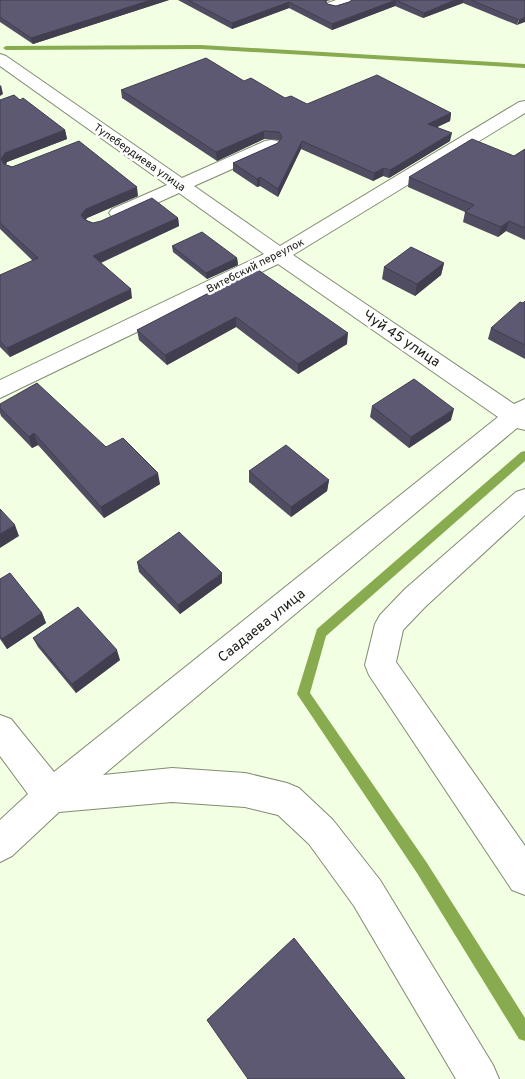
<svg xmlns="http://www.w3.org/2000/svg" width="525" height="1079" font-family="Overpass,sans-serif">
<rect width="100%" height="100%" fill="#f2ffe2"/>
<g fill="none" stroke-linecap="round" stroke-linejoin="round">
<g fill="#88ab4f" fill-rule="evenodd">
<polygon points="201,45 525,64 525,68 201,49 6,50 3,48 6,46"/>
<polygon points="525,451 525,461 326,636 310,693 427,863 525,1018 525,1041 519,1039 417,873 297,694 317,629 521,452"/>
</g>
<defs>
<g id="minor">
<path d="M336 0H357C351 7 337 11 328 9L326 6 328 3Z"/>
<polygon points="0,54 6,56 182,178 265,141 271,140 277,141 280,145 277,149 194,186 280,246 519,102 525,101 525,113 293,255 514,404 525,399 525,430 517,428 103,775 172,768 245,773 287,783 299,788 333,820 380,880 493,1065 499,1079 456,1079 354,906 309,844 278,815 245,807 172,802 59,812 12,856 0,862 0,820 28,794 0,756 0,715 11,719 54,772 498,417 278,264 0,398 0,380 264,254 179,193 126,217 119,219 112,217 109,213 112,209 167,185 0,66"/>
<polygon points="525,489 525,515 425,607 403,630 396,662 525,846 525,895 512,890 369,675 365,665 375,624 380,615 405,589 516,492"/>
</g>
</defs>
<use href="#minor" stroke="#818c72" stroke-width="2"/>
<use href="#minor" fill="#fff" fill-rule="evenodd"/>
</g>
<g fill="#504d62">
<polygon points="0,0 169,0 33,44 0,22"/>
<polygon points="178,0 331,0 327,1 326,3 327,4 336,6 349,2 352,0 525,0 517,25 463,3 423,18 395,6 332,30 289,8 232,29"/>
<polygon points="244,81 285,98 307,104 451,113 450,121 437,127 450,141 389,178 383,176 373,181 301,149 278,197 260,186 257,187 233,171 233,163 278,143 279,141 278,140 264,139 217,161 122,98 121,90"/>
<polygon points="0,100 65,130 67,139 7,162 6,165 138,196 87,218 86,220 93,223 178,218 179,226 101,263 132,298 10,357 0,347 0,275 33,261 0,229"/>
<polygon points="525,149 525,240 506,231 498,237 463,222 465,212 408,187 409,177 514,156"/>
<polygon points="172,246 237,258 238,265 207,279 173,252"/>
<polygon points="444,263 441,275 415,296 382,279 384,267"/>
<polygon points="223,282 347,344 298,374 236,327 167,365 139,340 137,330 223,286"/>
<polygon points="525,301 525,359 488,339 491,328"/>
<polygon points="0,404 106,447 160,484 104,518 38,445 32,448 1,416 0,413"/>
<polygon points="372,406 451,420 409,448 370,417"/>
<polygon points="249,471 329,480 327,491 291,517 249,482"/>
<polygon points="137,562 222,583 180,614 139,572"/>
<polygon points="0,579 42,613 46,623 7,649 0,639"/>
<polygon points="33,638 120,660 76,693 38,647"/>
</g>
<g fill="#413e50">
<polygon points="151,0 169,0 33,44 31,38"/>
<polygon points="396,0 395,6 332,30 332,24"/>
<polygon points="455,0 463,0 463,3 423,18 424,13"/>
<polygon points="289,2 289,8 232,29 232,23"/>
<polygon points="525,17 525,22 517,25 519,20"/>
<polygon points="1,85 3,94 0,96 0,86"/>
<polygon points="451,113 450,121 427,132 428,124"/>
<polygon points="65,130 67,139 7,162 3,168 1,159 5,153"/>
<polygon points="264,131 264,139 217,161 216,152"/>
<polygon points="452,133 450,141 389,178 390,170"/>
<polygon points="302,141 301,149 278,197 278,189"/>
<polygon points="384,168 383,176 373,181 374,173"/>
<polygon points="260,177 260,186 257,187 257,179"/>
<polygon points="137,187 138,196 87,218 83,224 81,215 86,209"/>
<polygon points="178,218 179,226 95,265 93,256"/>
<polygon points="509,221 506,231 498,237 501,227"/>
<polygon points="237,258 238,265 207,279 206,273"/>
<polygon points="444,263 441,275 415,296 417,284"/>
<polygon points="131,289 132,298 10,357 7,348"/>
<polygon points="236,317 236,327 167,365 165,355"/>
<polygon points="348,333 347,344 298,374 298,364"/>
<polygon points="454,409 451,420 409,448 411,437"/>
<polygon points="34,433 38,445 32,448 29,437"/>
<polygon points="158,473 160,484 104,518 101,507"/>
<polygon points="329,480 327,491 291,517 291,507"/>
<polygon points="15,525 19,536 0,548 0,534"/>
<polygon points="222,573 222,583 180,614 178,605"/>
<polygon points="42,613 46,623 7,649 2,639"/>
<polygon points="117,650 120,660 76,693 72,684"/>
</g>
<g fill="#5d5972" stroke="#413e50">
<polygon points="0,0 151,0 31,38 0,17"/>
<polygon points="188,0 325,0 327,4 336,6 349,2 352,0 455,0 424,13 396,0 332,24 289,2 232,23"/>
<polygon points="471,0 525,0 525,17 519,20"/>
<polygon points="206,58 244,81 251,78 285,98 291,96 307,104 377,75 451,113 428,124 452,133 390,170 384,168 374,173 302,141 278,189 260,177 257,179 233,163 278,143 282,137 279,132 264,131 216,152 121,90"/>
<polygon points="14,95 20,100 23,98 65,130 5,153 1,159 4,164 12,167 79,141 137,187 86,209 81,215 85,220 93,223 101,221 152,198 178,218 93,256 131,289 7,348 0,341 0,275 38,258 0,223 0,100"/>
<polygon points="472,139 514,156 525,149 525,228 509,221 501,227 465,212 474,205 409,177"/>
<polygon points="202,232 237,258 206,273 172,246"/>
<polygon points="411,247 444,263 417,284 384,267"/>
<polygon points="254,267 348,333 298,364 236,317 165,355 137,330 226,284 223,282"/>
<polygon points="525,301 525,345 491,328 520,302 523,303"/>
<polygon points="414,379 454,409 411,437 372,406"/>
<polygon points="37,383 106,447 123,438 158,473 101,507 34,433 29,437 0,408 0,404"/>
<polygon points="286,445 329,480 291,507 249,471"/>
<polygon points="0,509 15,525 0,534"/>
<polygon points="179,532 222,573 178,605 137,562"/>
<polygon points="10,573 42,613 2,639 0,636 0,579"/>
<polygon points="78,607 117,650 72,684 33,638"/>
<polygon points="294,938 405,1079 248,1079 207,1020"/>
</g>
<g text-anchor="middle" stroke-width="5" stroke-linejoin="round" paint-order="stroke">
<g font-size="11" fill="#171b11" stroke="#fff">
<text transform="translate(140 157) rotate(35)" y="4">Тулебердиева улица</text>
<text transform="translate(255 265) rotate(-27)" y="4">Витебский переулок</text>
</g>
<g font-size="14" fill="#171b11" stroke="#fff">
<text transform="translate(402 338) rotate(34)" y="5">Чуй 45 улица</text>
<text transform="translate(261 625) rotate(-39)" y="5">Саадаева улица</text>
</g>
</g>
</svg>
